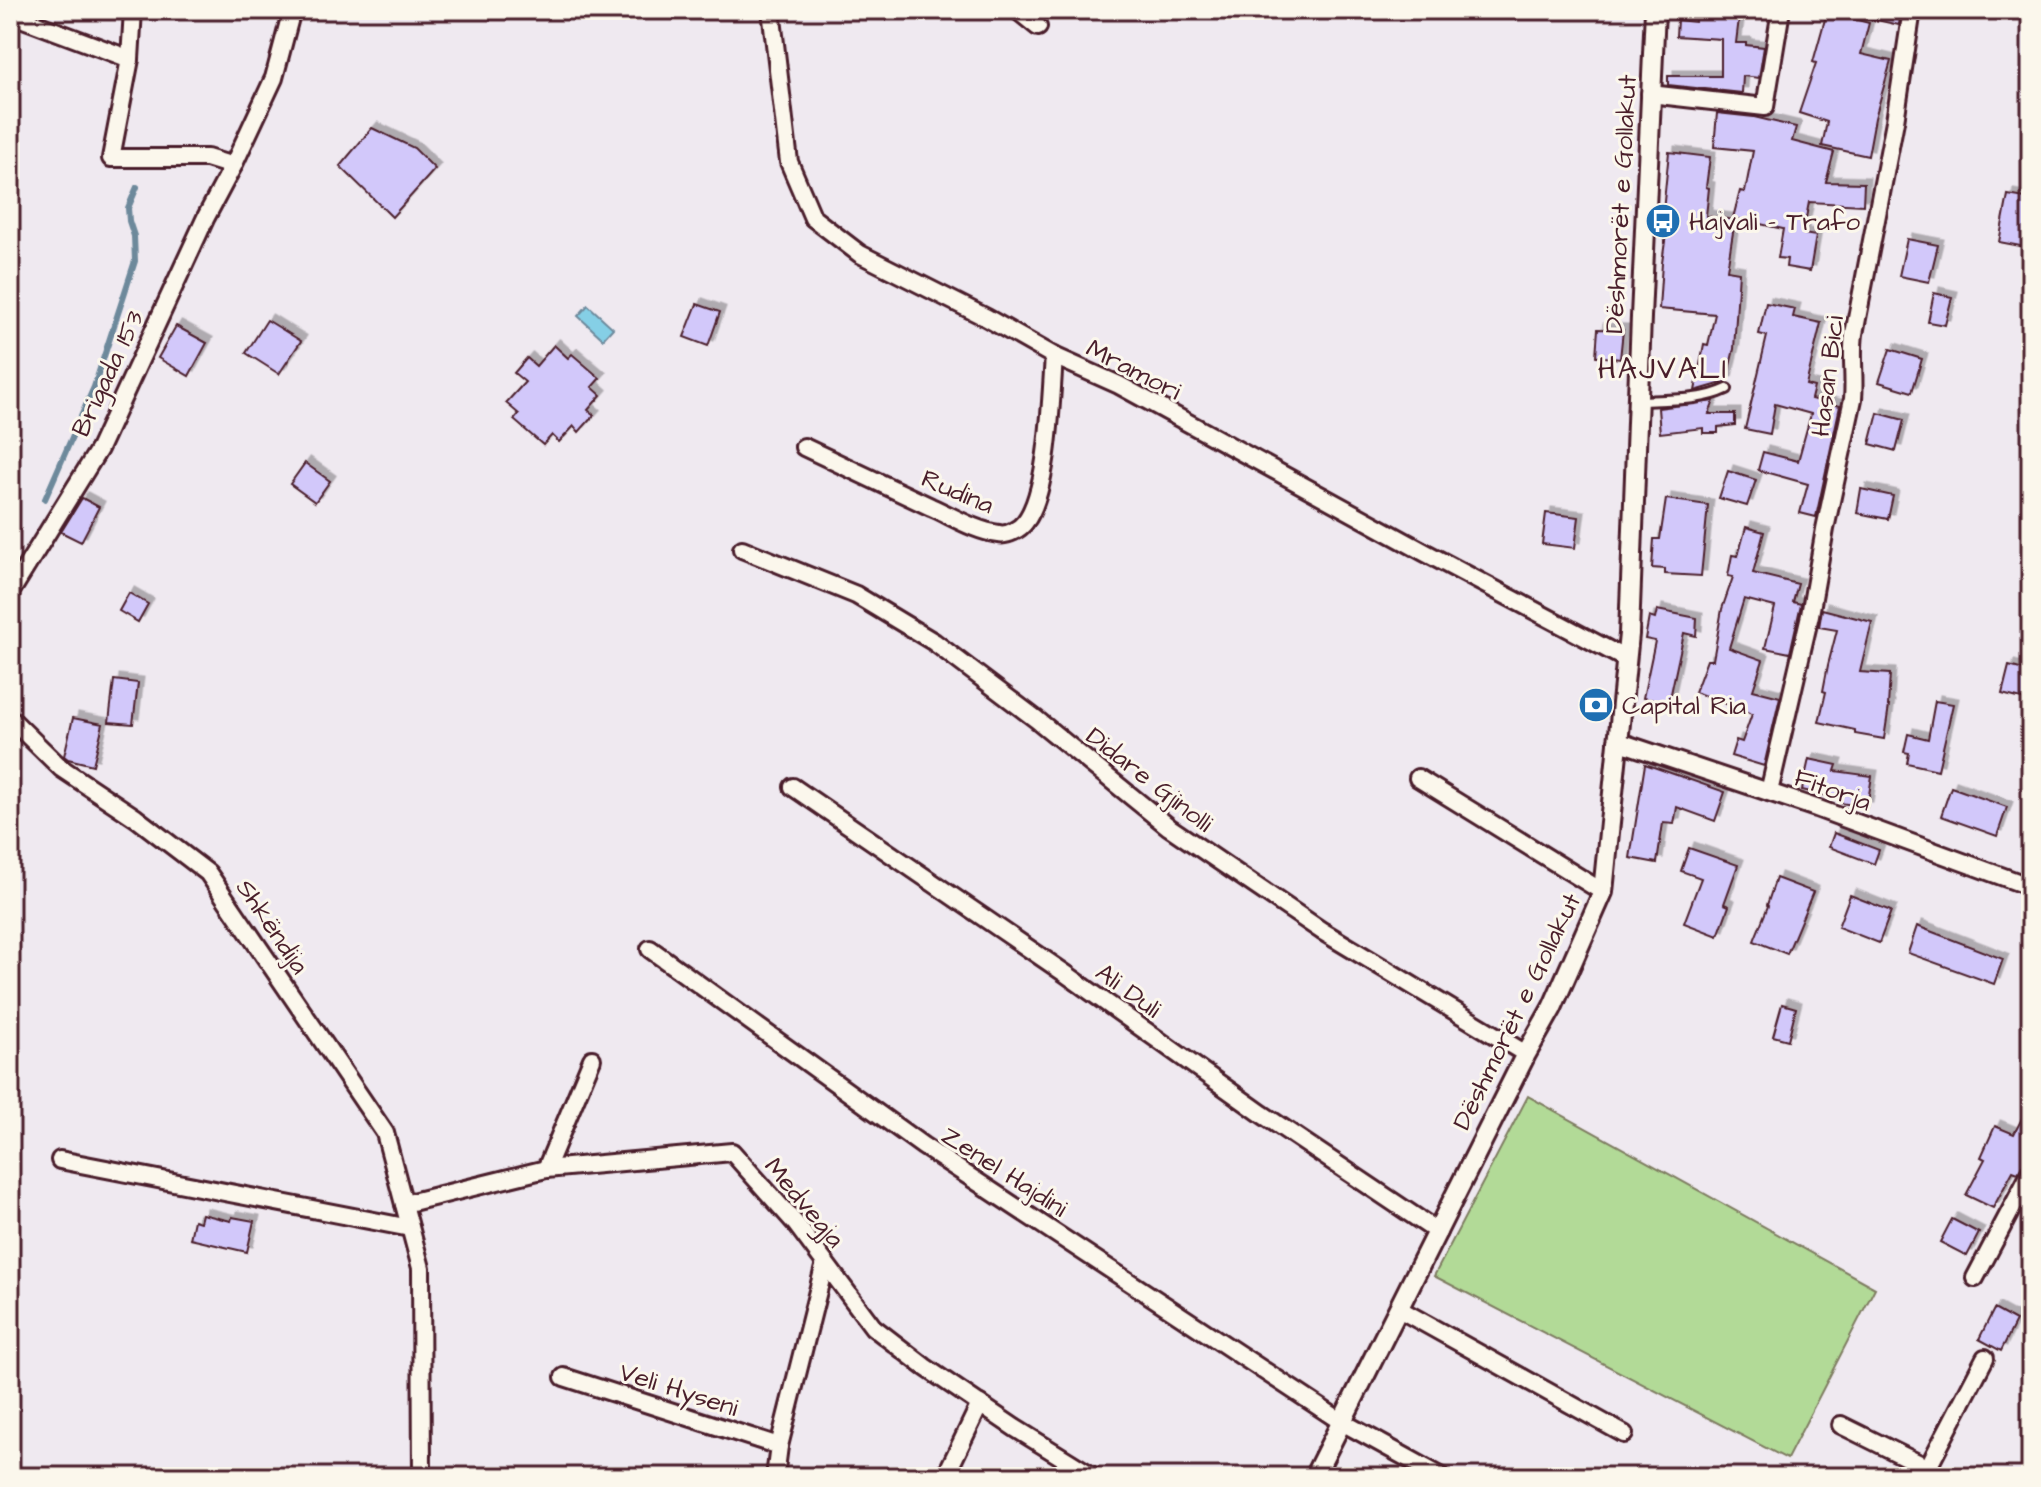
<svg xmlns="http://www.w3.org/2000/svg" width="2041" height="1487" font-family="'Architects Daughter',sans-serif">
<defs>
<filter id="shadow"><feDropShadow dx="5.5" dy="-5.5" stdDeviation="0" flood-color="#0004"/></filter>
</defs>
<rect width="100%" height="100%" fill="#efe9f0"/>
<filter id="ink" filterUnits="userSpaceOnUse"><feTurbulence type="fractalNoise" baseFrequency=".0125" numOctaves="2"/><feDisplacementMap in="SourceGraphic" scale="16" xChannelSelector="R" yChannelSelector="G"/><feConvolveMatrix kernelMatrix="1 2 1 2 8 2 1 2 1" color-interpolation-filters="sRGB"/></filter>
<g filter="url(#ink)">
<polygon fill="#b2da97" stroke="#7e7c61" stroke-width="2" points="1528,1096 1875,1288 1787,1459 1434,1276"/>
<polygon fill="#85cfe6" stroke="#6d899b" stroke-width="2" points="588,305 613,328 603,339 578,316"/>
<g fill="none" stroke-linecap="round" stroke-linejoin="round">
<g stroke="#6d899b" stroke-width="6">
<polyline points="45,499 94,387 135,261 134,236 129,221 128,208 137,187"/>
<polyline points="10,622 12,616"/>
</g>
</g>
<g fill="#d2c8fa" stroke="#4a1f2b" stroke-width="2" filter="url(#shadow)">
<polygon points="1695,10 1740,10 1736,43 1746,43 1746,45 1764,47 1759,78 1743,76 1742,93 1668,85 1668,76 1721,76 1721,39 1676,36 1677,20 1695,22"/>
<polygon points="1860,10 1901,10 1899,25 1859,16"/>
<polygon points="1827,12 1869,23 1861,54 1891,61 1875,118 1868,156 1822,146 1827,122 1799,113 1816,63 1813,62"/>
<polygon points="1717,113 1754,117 1796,127 1792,141 1834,152 1826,182 1864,183 1863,205 1809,202 1803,234 1816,236 1810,271 1786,267 1787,259 1778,258 1783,229 1733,218 1740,191 1745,192 1753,151 1714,147"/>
<polygon points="372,128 414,148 435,169 392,217 340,166"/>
<polygon points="1669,152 1710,157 1706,187 1709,188 1706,216 1735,220 1727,270 1739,272 1734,349 1726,382 1695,391 1704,344 1708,345 1715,314 1659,309 1662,263 1669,212 1663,211"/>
<polygon points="2008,195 2031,199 2031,248 1999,242"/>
<polygon points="1907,239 1938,245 1929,282 1899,276"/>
<polygon points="1934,293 1952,297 1945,325 1928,322"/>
<polygon points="1766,303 1795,309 1793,317 1821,323 1806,385 1814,387 1811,399 1840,406 1816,517 1800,513 1808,484 1758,470 1763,452 1798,461 1811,414 1775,404 1770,434 1745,429 1767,336 1759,334"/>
<polygon points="697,304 720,312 708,346 684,337"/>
<polygon points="267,320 301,341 279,374 246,353"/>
<polygon points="176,326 207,343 189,376 158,358"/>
<polygon points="1598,329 1623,330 1620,359 1596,356"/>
<polygon points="554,345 568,358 572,354 600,378 592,387 601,395 588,410 594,415 579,432 574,426 559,442 552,435 543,445 514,420 519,414 506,403 525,382 514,373 527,358 536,366"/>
<polygon points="1890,349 1922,359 1912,392 1879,382"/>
<polygon points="1714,401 1709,414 1735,414 1735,425 1718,427 1718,433 1703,433 1703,428 1660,433 1658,408"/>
<polygon points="1878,413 1904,420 1896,451 1870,444"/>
<polygon points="305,463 330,481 315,502 290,484"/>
<polygon points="1728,471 1756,480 1747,506 1719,498"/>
<polygon points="1861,489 1893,496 1888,519 1857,513"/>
<polygon points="82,498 99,507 81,542 61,532"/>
<polygon points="1666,499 1708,505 1701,576 1665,574 1665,569 1652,568 1654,539 1660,539"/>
<polygon points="1546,513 1579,517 1575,548 1542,544"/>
<polygon points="1746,527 1764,532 1753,573 1798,584 1793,602 1801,604 1790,653 1765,648 1775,607 1744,599 1729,648 1763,660 1753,690 1780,697 1764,766 1731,756 1736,740 1742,742 1752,714 1695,692 1707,660 1713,660 1722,609 1733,577 1728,576 1732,555 1738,556"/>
<polygon points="129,593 148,604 138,622 119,611"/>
<polygon points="1822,609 1872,622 1860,672 1890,674 1888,706 1889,706 1884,739 1855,734 1855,730 1819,722 1826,692 1823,691 1828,665 1837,630 1819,627"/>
<polygon points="1657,610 1697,618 1696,636 1684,633 1669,703 1643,698 1655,641 1645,639 1649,617 1655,619"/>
<polygon points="2009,666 2031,672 2031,681 2026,700 2002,694"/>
<polygon points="114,680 138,683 133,724 109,722"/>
<polygon points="1935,701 1953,704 1938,770 1907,763 1909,753 1904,752 1908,734 1928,739"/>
<polygon points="73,718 103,724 93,765 68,759 64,756"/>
<polygon points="1809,759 1837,765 1835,771 1872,776 1867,807 1840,803 1841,799 1802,790"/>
<polygon points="1645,764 1725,792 1715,821 1677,807 1674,824 1663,823 1657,863 1630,858"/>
<polygon points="1951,787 2007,807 1997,836 1941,816"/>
<polygon points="1834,833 1879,850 1874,864 1829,847"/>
<polygon points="1689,848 1738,865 1724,904 1729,906 1718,936 1684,923 1701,878 1681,871"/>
<polygon points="1776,878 1813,892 1787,954 1754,941 1768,906 1767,905"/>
<polygon points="1850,895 1891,911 1879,943 1838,927"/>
<polygon points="1917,926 2003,959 1994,984 1908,953"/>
<polygon points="1782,1004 1796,1008 1788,1040 1773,1036"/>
<polygon points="2031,1101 2031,1155 2028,1162 2022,1166 2018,1173 2013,1171 1993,1208 1966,1195 1985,1159 1981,1157 1995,1126 2014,1134"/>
<polygon points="202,1214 231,1221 232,1217 254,1221 247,1252 190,1239 194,1220 200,1222"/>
<polygon points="1952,1219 1979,1233 1967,1256 1940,1242"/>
<polygon points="1994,1309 2016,1321 2001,1351 1979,1339"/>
</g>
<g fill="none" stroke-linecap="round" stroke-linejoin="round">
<defs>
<path id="service" d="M1638 401C1667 399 1700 402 1727 389"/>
<g id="minor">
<polyline points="133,10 130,59 111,158 207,158 233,166"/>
<polyline points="771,10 789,162 813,218 860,254 987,318 1054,356 1119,385 1424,552 1626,659"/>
<polyline points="1017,10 1038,27"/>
<polyline points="10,14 130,59"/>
<polyline points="1650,94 1765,107 1781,10"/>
<path d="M804 447C847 467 889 487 931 507 952 516 975 531 999 534 1007 536 1020 529 1025 522 1049 492 1051 396 1054 356"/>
<polyline points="742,549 856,595 934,642 1036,719 1169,827 1322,931 1526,1054"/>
<polyline points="10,593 99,449 206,217 233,166 274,78 292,10"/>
<polyline points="10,718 61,768 136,818 208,873 385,1133 421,1268 422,1477"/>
<polyline points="1617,741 1816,808 2031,887"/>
<polyline points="1418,778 1603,892"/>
<polyline points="793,787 1066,974 1262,1114 1438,1232"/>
<path d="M1769 792 1810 615 1825 529 1853 399C1855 377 1851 356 1854 334L1895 121 1912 10"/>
<polyline points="650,949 923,1146 1342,1422 1442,1477"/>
<polyline points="60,1160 410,1228"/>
<polyline points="546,1169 592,1059"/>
<polyline points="404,1204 546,1169 732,1152 796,1224 873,1327 925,1367 1015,1428 1094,1477"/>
<polyline points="1975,1278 2031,1172"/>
<polyline points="1399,1309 1624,1434"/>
<polyline points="564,1377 779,1446 775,1477"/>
<polyline points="1841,1425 1928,1468"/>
<polyline points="779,1446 825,1263"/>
<polyline points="945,1477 980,1404"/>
<polyline points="1923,1477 1985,1358"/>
</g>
<polyline id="tertiary" points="1314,1477 1526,1054 1552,1008 1603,892 1629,634 1641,317 1655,10"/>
</defs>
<use href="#service" stroke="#4a1f2b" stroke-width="14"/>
<use href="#minor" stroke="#4a1f2b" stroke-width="22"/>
<use href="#tertiary" stroke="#4a1f2b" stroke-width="24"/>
<use href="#service" stroke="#fbf7ec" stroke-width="8"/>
<use href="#minor" stroke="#fbf7ec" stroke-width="16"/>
<use href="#tertiary" stroke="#fbf7ec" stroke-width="18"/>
</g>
</g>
<defs>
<symbol id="bus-disc" viewBox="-11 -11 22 22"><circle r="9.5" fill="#1f6fb2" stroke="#fbf7ec"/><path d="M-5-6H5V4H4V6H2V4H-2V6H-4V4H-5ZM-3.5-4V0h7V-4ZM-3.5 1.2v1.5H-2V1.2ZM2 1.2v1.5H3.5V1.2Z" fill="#fff"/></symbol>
<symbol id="bank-disc" viewBox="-11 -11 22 22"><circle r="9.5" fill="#1f6fb2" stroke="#fbf7ec"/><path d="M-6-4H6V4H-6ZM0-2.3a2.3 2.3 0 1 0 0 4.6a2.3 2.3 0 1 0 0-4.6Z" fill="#fff"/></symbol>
</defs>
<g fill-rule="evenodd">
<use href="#bus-disc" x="1643" y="201" width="40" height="40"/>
<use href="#bank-disc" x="1576" y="685" width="40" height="40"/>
</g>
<g text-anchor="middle" stroke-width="6" stroke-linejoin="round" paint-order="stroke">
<g font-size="26" fill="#4a1f2b" stroke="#fbf7ec">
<text transform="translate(1620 204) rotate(-87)" y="9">Dëshmorët e Gollakut</text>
<text transform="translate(1134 369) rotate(27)" y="9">Mramori</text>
<text transform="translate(107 373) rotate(-65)" y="9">Brigada 153</text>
<text transform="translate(1827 376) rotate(-83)" y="9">Hasan Bici</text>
<text transform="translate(958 491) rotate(23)" y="9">Rudina</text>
<text transform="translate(1150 779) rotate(38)" y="9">Didare Gjinolli</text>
<text transform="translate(1833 789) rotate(20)" y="9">Fitorja</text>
<text transform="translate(273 926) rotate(56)" y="9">Shkëndija</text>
<text transform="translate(1129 990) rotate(36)" y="9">Ali Duli</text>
<text transform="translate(1516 1011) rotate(-64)" y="9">Dëshmorët e Gollakut</text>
<text transform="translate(1005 1171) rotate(33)" y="9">Zenel Hajdini</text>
<text transform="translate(805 1202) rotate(50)" y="9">Medvegja</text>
<text transform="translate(679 1389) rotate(18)" y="9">Veli Hyseni</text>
</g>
<g font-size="26" fill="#4a1f2b" stroke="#fbf7ec" text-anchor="start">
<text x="1689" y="230">Hajvali - Trafo</text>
<text x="1622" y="714">Capital Ria</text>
</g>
<g font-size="30" letter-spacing="2" fill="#4a1f2b" stroke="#fbf7ec">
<text x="1663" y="378">HAJVALI</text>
</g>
</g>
<rect width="2041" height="1487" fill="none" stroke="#fbf7ec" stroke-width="40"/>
<rect x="20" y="20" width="2001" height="1447" fill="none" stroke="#4a1f2b" stroke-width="3" filter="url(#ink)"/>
</svg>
